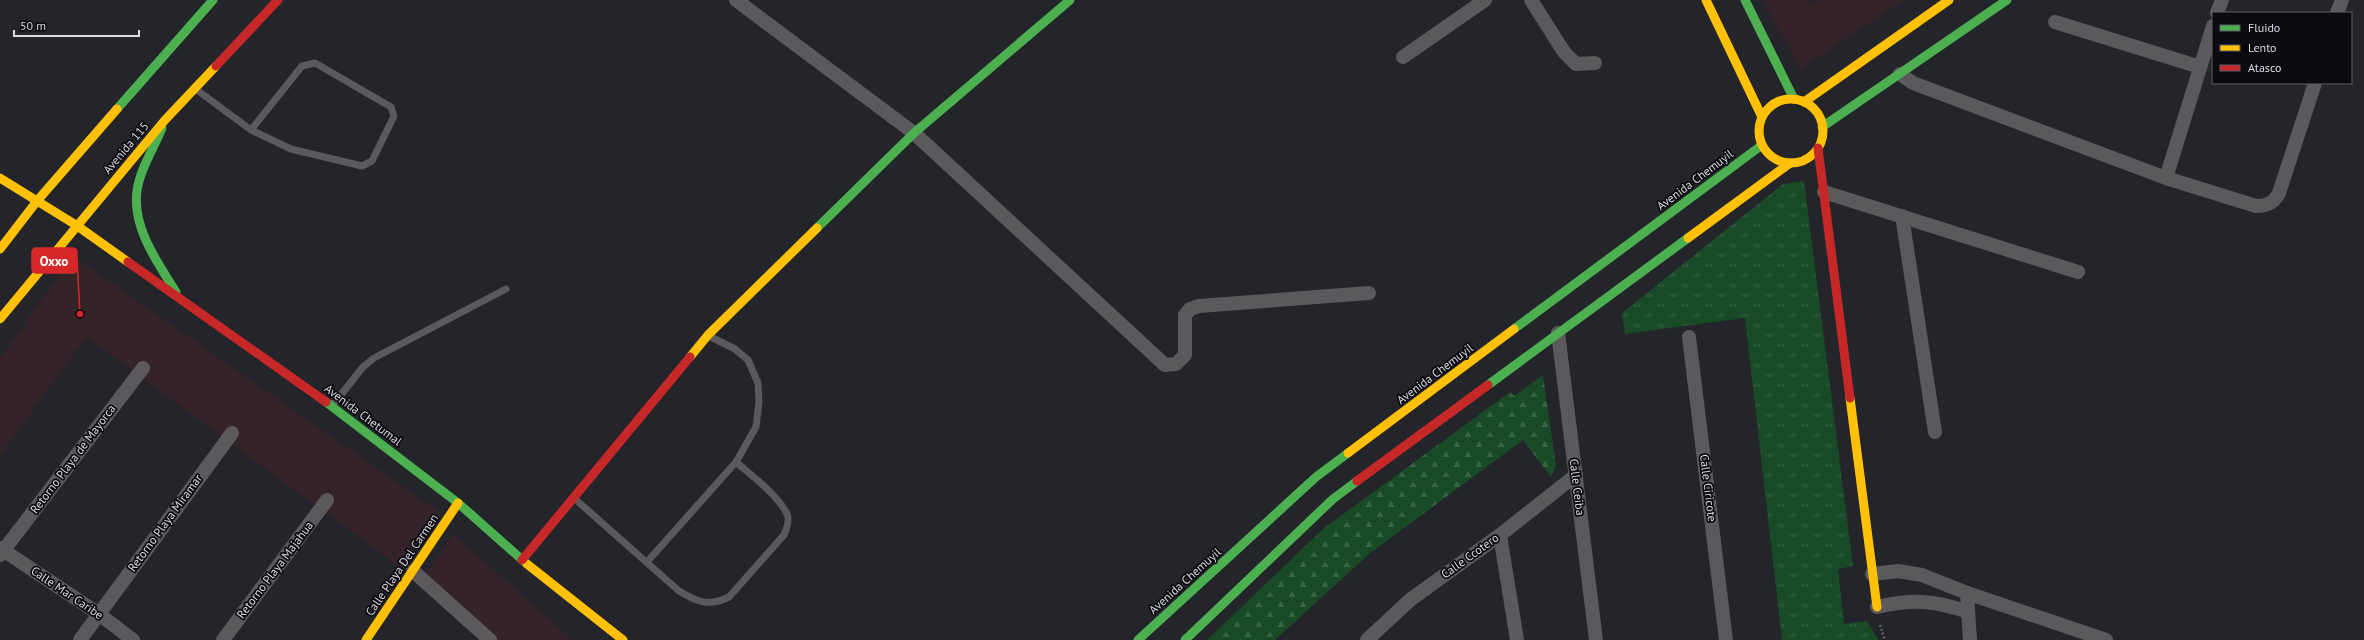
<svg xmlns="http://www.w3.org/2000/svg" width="2364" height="640" font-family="'PT Sans',sans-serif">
<defs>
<pattern id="grass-tufts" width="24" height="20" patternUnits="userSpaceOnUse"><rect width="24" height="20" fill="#174a25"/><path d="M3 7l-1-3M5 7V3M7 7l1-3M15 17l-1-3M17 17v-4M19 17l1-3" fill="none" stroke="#386444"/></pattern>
<pattern id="forest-firs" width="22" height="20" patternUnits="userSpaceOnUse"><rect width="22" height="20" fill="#174a25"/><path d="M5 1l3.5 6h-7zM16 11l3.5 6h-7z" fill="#386444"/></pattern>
</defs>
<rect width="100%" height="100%" fill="#24242b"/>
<g fill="#342428">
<polygon points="1763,0 1808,0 1811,4 1817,0 1904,0 1800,69"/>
<polygon points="73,256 441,513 401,568 86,337 0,456 0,358"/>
<polygon points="453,534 573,640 491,640 423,578"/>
</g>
<polygon fill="url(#grass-tufts)" points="1804,181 1853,566 1838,569 1844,624 1867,621 1878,640 1782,640 1745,318 1625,334 1622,313 1783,184"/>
<polygon fill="url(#forest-firs)" points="1543,375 1556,466 1551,477 1523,440 1369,554 1275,640 1207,640 1323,529 1510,392 1514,396"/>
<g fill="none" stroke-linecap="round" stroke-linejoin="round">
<polyline stroke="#605e61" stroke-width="2.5" stroke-dasharray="2 2" stroke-linecap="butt" points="1880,625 1885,640"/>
<g stroke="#5b595b" stroke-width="7">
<polyline points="197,90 251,130 291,149 362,166 372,161 394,116 391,107 315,63 302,66 251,130"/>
<polyline points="332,406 363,367 374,358 506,289"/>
<path d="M575 499 679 591C697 602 709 607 729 597L784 535C787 528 790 520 787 514 779 496 751 475 736 462"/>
<polyline points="647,562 736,462 756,427 759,402 758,383 748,360 735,349 709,336"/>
</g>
<g stroke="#5b595b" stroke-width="14">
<polyline points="736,0 914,133 1165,365 1176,364 1185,355 1185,315 1190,309 1199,306 1369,293"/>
<polyline points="1531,0 1564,52 1576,64 1595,63"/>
<polyline points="2217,13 2222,0"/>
<polyline points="2337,13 2342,0"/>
<polyline points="2055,22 2200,67"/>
<path d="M2213 26 2166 178 2256 206C2267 206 2274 203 2279 193L2315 83"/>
<polyline points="1403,57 1485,0"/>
<polyline points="1900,74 1913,83 2166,178"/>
<polyline points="1824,192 2078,272"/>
<polyline points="1902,216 1935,432"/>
<polyline points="1558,333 1596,640"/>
<polyline points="1689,337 1726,640"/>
<polyline points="1500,535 1517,640"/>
<polyline points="0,548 99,614 133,640"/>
<polyline points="0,555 143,368"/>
<polyline points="413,571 490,640"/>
<polyline points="1872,574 1898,571 1922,575 1967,593"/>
<path d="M1877 607C1912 599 1934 600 1968 612"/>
<polyline points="80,640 232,433"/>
<polyline points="223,640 327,500"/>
<polyline points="1367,640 1410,600 1500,535 1576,475"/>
<polyline points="1970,640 1967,593 2106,640"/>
</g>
<g stroke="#4caf50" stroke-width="9">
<polyline points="1745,0 1794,99"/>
<polyline points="117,109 213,0"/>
<polyline points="1822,127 2007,0"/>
<path d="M162 128C154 148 140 169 137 191 132 228 158 263 176 292"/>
<polyline points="817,228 914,133 1070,0"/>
<polyline points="1514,329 1762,145"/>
<polyline points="1488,385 1688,238"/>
<polyline points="326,402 458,503 527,564"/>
<polyline points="1138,640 1316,477 1348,453"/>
<polyline points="1185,640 1333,499 1357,481"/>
</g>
<g stroke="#ffc107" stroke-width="9">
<polyline points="1706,0 1762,117"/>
<circle cx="1791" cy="131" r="32"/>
<polyline points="1804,102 1949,0"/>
<polyline points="0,178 76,225 128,262"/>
<polyline points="1688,238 1790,163"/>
<polyline points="0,249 37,201 117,109"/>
<polyline points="0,319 165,120 216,66"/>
<polyline points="690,357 708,335 817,228"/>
<polyline points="1850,398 1877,607"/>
<polyline points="1348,453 1514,329"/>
<polyline points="527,564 623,640"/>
<polyline points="366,640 458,503"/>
</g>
<g stroke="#c62828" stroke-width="9">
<polyline points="216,66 278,0"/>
<polyline points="1818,148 1850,398"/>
<polyline points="128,262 326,402"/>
<polyline points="1357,481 1488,385"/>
<polyline points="522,560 690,357"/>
</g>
</g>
<g text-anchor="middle" stroke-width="3.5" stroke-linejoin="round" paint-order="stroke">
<g font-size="12" fill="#dadae3" stroke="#0b0b11">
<text transform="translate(126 148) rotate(-50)" y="4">Avenida 115</text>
<text transform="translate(1695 180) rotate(-37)" y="4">Avenida Chemuyil</text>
<text transform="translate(1435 374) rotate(-37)" y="4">Avenida Chemuyil</text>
<text transform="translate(363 415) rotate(37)" y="4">Avenida Chetumal</text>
<text transform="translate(73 459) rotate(-53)" y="4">Retorno Playa de Mayorca</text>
<text transform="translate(1577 487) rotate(83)" y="4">Calle Ceiba</text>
<text transform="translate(1708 488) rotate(83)" y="4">Calle Ciricote</text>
<text transform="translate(165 523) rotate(-54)" y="4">Retorno Playa Miramar</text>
<text transform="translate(1470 556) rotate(-36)" y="4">Calle Ccotero</text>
<text transform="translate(402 565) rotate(-56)" y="4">Calle Playa Del Carmen</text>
<text transform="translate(275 570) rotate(-53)" y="4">Retorno Playa Majahua</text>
<text transform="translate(1185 581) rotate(-42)" y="4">Avenida Chemuyil</text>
<text transform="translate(67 593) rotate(34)" y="4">Calle Mar Caribe</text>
</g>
</g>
<path fill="none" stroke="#d62828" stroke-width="1.5" d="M80 314L77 261"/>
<circle fill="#d62828" stroke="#0b0b11" stroke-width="1.5" cx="80" cy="314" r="4"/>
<rect fill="#d62828" stroke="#d62828" stroke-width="1.5" x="32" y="248" width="45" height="25" rx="4"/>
<g font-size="13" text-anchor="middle" font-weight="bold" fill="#fff">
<text x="54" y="266">Oxxo</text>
</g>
<rect x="2212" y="12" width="140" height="72" fill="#0b0b11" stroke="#5e5e65"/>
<rect x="2220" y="25" width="20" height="6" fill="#4caf50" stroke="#5e5e65"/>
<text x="2248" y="32" font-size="12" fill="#dadae3">Fluido</text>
<rect x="2220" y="45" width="20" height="6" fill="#ffc107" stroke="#5e5e65"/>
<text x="2248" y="52" font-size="12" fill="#dadae3">Lento</text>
<rect x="2220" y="65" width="20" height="6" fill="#c62828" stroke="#5e5e65"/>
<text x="2248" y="72" font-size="12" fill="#dadae3">Atasco</text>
<path d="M14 30v6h125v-6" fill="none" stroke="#dadae3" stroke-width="2"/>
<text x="20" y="30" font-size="12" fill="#dadae3" stroke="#0b0b11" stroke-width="3" paint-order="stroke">50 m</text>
</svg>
